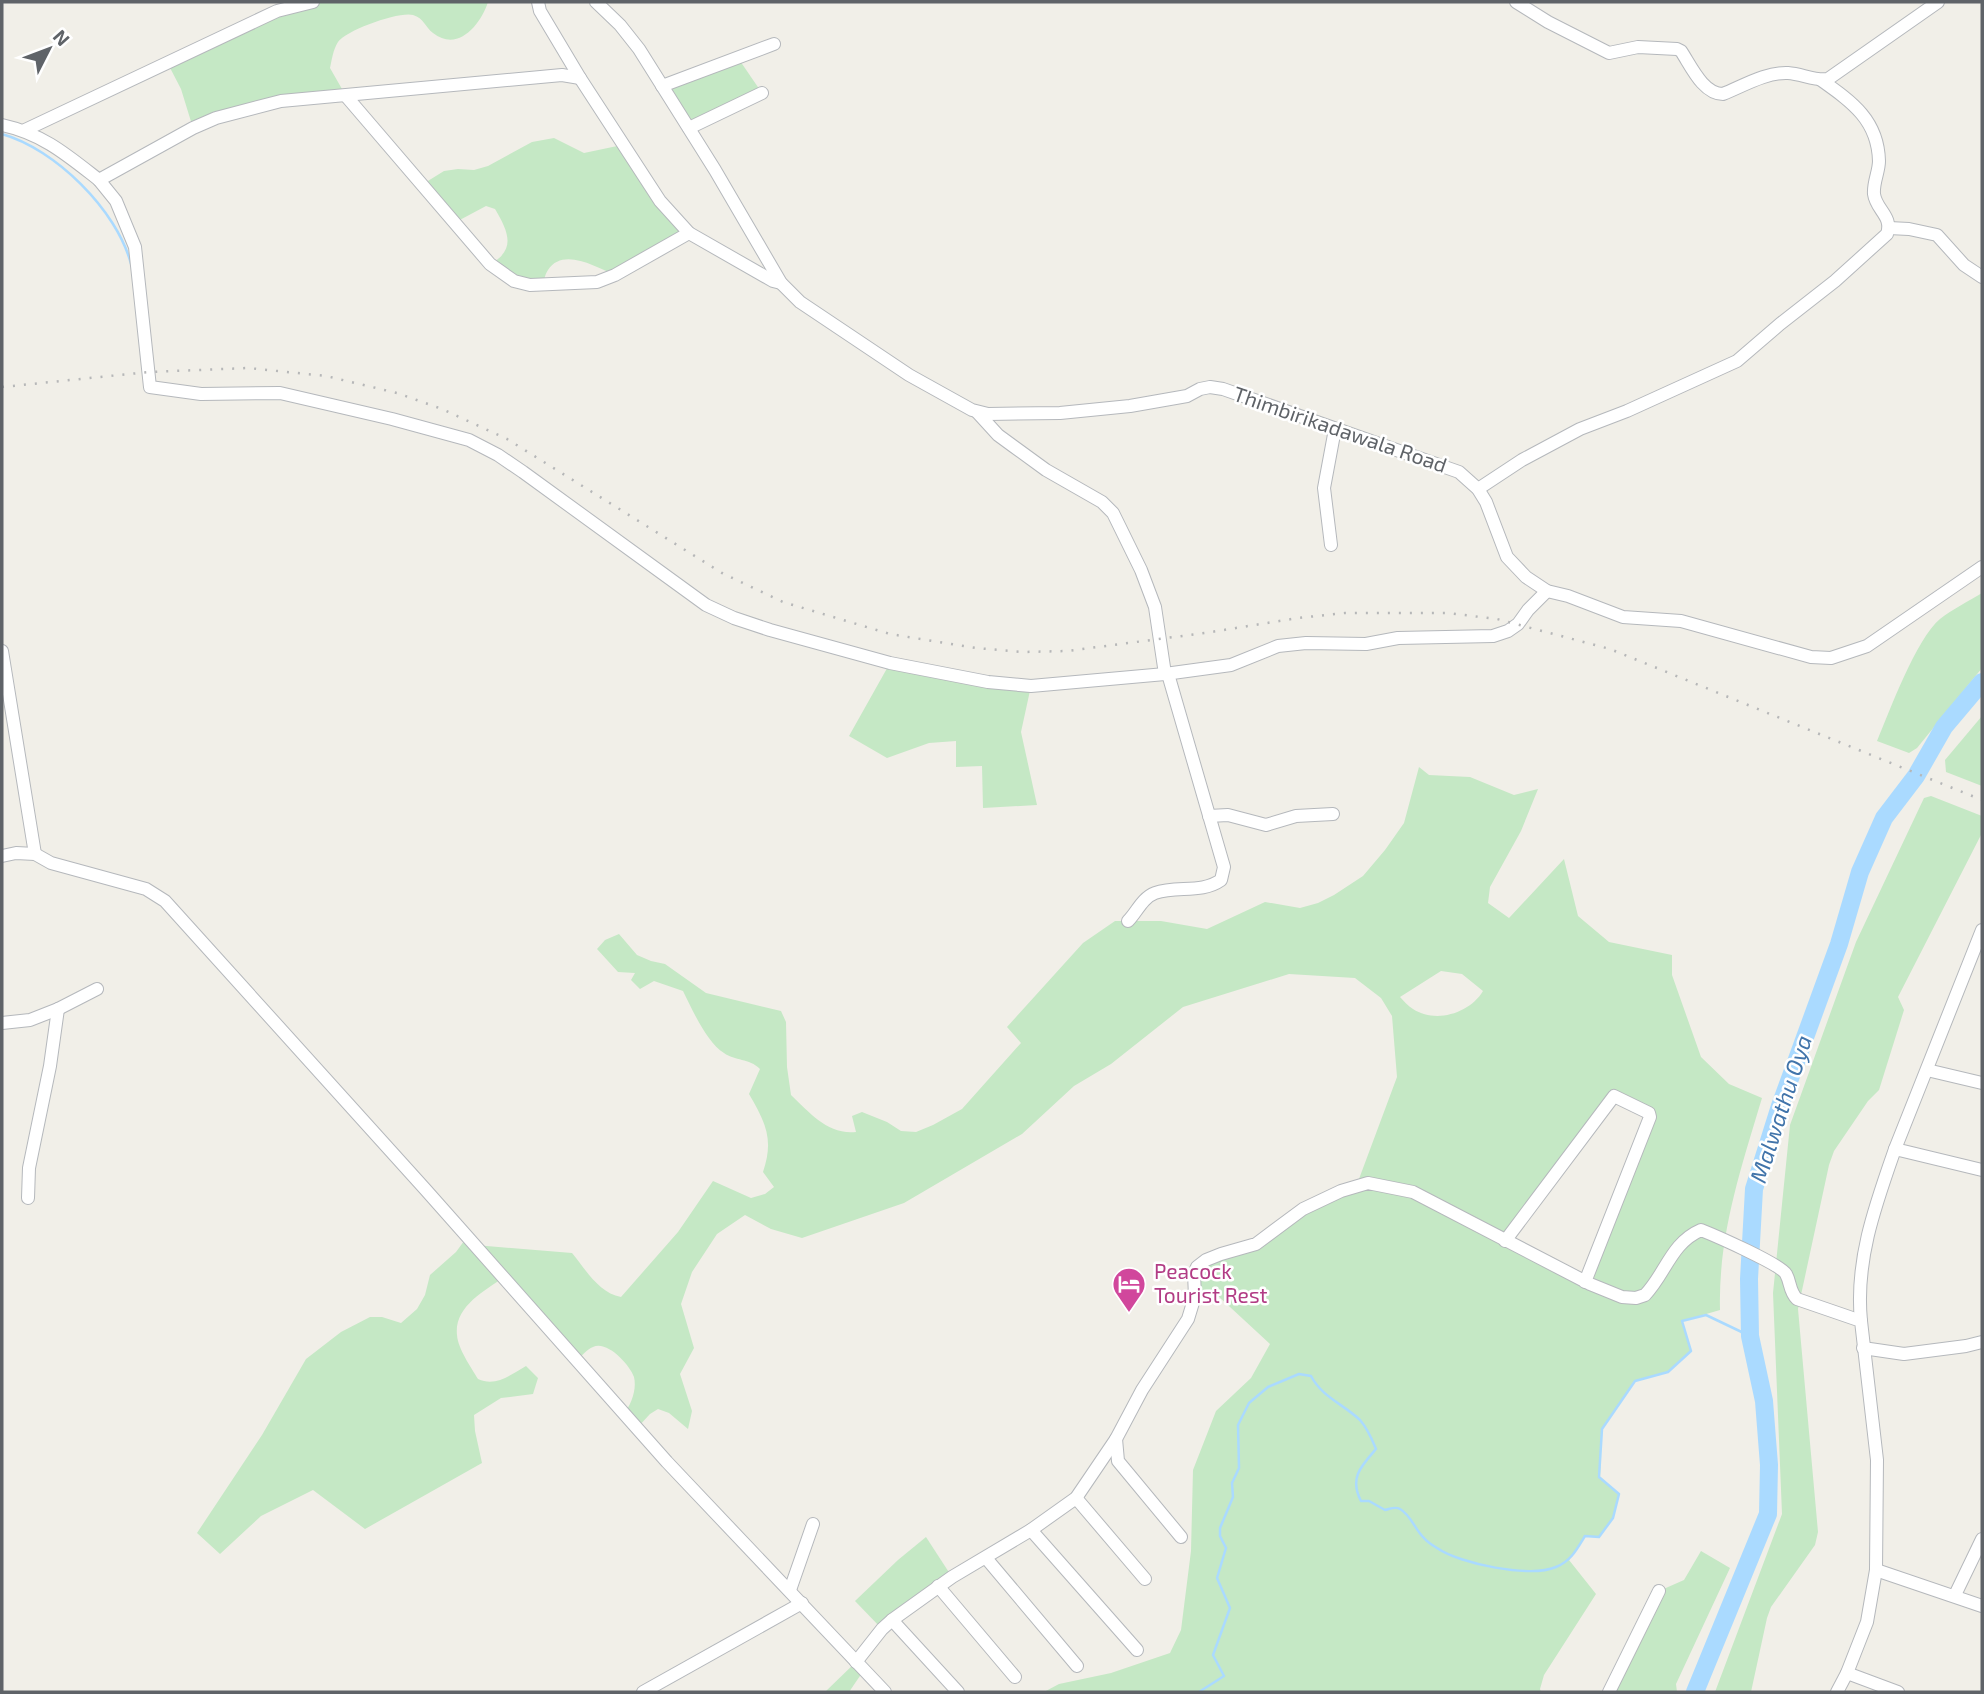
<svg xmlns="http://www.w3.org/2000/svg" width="1984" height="1694" font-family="'Exo 2',sans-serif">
<rect width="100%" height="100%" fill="#f1efe8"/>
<g fill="#c5e8c5" fill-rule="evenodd">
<path d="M313 2H488C481 24 458 53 433 33 425 27 424 18 413 15 400 11 346 30 338 42 333 50 332 59 330 68L346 96 281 101 193 128 181 89 167 62Z"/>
<polygon points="738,58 762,93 689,128 662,86"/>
<path d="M554 138 584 153 622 145 689 233 615 275C596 267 563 247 548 270 545 274 544 281 542 286L490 264C517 250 508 231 495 209L486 206 456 222 423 184 444 171 458 169 474 170 488 166 532 142Z"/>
<path d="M1982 593V668L1917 748 1909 753 1877 741C1890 710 1916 639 1940 619 1953 609 1969 601 1982 593Z"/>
<polygon points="890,663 1031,686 1021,732 1037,805 983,808 982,766 956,767 956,741 929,743 887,758 849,736"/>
<polygon points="1982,716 1982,786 1946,772 1945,760"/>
<path d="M1419 767 1429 775 1470 777 1514 795 1538 789 1521 831 1490 887 1488 903 1509 918 1564 859 1578 916 1609 942 1672 955V975L1701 1057 1729 1084 1762 1098C1741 1168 1718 1236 1720 1310L1682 1321 1691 1351 1668 1372 1634 1381 1602 1429 1600 1477 1619 1494 1613 1518 1599 1537 1585 1536 1569 1560 1596 1594 1544 1675 1540 1689 1541 1692H1044L1059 1684 1111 1673 1170 1653 1181 1630 1191 1551 1193 1470 1216 1411 1251 1378 1270 1344 1217 1295 1195 1296 1197 1267 1233 1252 1303 1209 1356 1187 1397 1077 1392 1016 1381 998 1355 978 1289 974 1183 1007 1111 1064 1074 1086 1022 1134 904 1203 802 1238 771 1229 745 1215 717 1234 692 1272 681 1304 694 1348 680 1374 692 1411 688 1429 669 1413 658 1409 650 1414 637 1428 624 1414C631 1404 637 1390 634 1377 630 1365 607 1340 593 1347 587 1349 581 1357 576 1361L503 1278C484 1291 454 1307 457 1335 458 1349 471 1367 478 1379 496 1387 510 1375 526 1366L538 1378 533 1394 501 1398 474 1415 475 1431 482 1463 365 1529 313 1490 261 1516 220 1554 197 1533 262 1435 306 1359 341 1332 370 1317H382L401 1323 417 1309 425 1295 430 1275 456 1252 467 1237 475 1245 572 1253C586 1270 599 1293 621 1297L678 1232 713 1181 751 1198 765 1194 774 1187 763 1172C774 1140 766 1123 749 1094L760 1069C749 1058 735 1061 724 1053 707 1043 692 1009 683 991L654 981 640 989 631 980 635 973 618 972 597 949 605 940 619 934 637 955 651 961 665 964 706 993 781 1011 786 1022 787 1067 791 1095C810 1113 828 1135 856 1132L852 1116 862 1112 887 1122 901 1131 916 1132 933 1125 962 1109 1021 1043 1007 1027 1083 943 1115 921H1161L1207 929 1265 902 1300 908 1318 903 1334 895 1363 876 1385 850 1404 823ZM1441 971 1462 974 1483 991C1470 1013 1436 1024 1413 1009 1408 1006 1404 1001 1400 997ZM1614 1096 1650 1117 1585 1281 1505 1240Z"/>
<polygon points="1931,796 1982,816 1982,833 1898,997 1904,1010 1879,1090 1868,1101 1834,1151 1829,1165 1798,1309 1818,1532 1815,1545 1771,1607 1767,1618 1751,1692 1715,1692 1782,1514 1773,1293 1790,1125 1856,942 1924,798"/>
<polygon points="926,1537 952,1577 882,1629 855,1601 898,1560"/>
<polygon points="1701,1551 1730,1568 1676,1684 1677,1692 1609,1692 1659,1591 1684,1580"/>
<polygon points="856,1662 864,1670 849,1692 825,1692"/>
</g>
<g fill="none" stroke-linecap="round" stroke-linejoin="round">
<g stroke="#aadaff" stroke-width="2.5">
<path d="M2 134C55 149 117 210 131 264"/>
<path d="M1199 1692 1224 1676 1213 1655 1230 1608 1217 1578 1226 1548 1220 1536V1528L1233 1497 1232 1483 1239 1468 1238 1425 1249 1403 1268 1387 1299 1374 1311 1376C1322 1397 1343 1404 1360 1420 1367 1428 1372 1439 1376 1449 1361 1466 1349 1478 1361 1501H1369L1385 1510C1390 1509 1395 1506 1400 1509 1411 1515 1415 1530 1424 1538 1427 1542 1432 1545 1437 1548 1460 1564 1530 1578 1556 1567 1571 1561 1577 1549 1585 1536L1599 1537 1613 1518 1619 1494 1599 1477 1602 1429 1635 1381 1668 1372 1691 1351 1682 1321 1706 1315 1750 1336"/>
</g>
<polyline stroke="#aadaff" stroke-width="18" points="1695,1692 1768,1514 1769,1465 1764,1401 1750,1336 1749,1279 1754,1189 1780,1106 1839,944 1860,872 1884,818 1916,776 1944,727 1982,682"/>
<defs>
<g id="minor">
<polyline points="538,2 540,11 580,78 660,201 689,233 773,281 781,283"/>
<polyline points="596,2 620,25 639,49 715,170 781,283 800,302 909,375 972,410 988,414 1060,413 1130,406 1187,396 1200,389 1210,387 1223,389 1459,472 1478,489 1486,502 1507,557 1526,577 1547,591 1568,596 1623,617 1681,621 1811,657 1831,658 1867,646 1982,567"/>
<path d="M1516 2 1548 22 1609 53 1638 47 1677 49 1681 51C1691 66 1703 94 1723 94 1743 86 1766 72 1788 73 1802 74 1815 81 1828 79L1938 2"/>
<polyline points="662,86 774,44"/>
<polyline points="346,96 490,264 514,281 530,285 597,282 615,275 689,233"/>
<path d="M2 125C43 134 67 155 99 180L193 128 216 118 281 101 562 75 580 78"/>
<polyline points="689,128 762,93"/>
<polyline points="25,130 277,11 313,2"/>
<polyline points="99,180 116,201 135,247 150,387 201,394 280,393 392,419 469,440 498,455 523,472 706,605 734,618 770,630 890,663 988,682 1031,686 1165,674 1231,665 1278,646 1306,643 1366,644 1398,638 1493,636 1508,631 1518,624 1528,610 1547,591"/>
<polyline points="1889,228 1909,229 1937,235 1964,265 1982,277"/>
<polyline points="977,412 998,435 1013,446 1046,470 1102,502 1113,513 1141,570 1155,607 1165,674"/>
<path d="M1478 489 1522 460 1580 429 1627 411 1737 361 1780 324 1835 281 1887 234C1893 216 1876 210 1874 194 1873 182 1879 172 1879 161 1878 120 1852 102 1821 80"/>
<polyline points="1331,545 1324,488 1335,429"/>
<polyline points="2,651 35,854"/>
<polyline points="1209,816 1228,815 1266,825 1296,816 1333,814"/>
<polyline points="2,856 16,853 35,854 51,863 146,889 165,901 425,1189 667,1462 885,1692"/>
<path d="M1128 921C1137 912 1142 898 1155 893 1177 885 1201 894 1221 880L1224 867 1168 674"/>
<polyline points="2,1023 30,1020 58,1009 97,989"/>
<polyline points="1927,1070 1982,1083"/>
<polyline points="1895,1149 1982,930"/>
<polyline points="28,1198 29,1168 50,1066 58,1009"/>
<polyline points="1505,1241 1614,1096 1649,1113 1650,1117 1585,1282"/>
<path d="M1861 1321C1855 1261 1875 1206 1895 1149L1982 1170"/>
<polyline points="1863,1348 1904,1354 1966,1346 1982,1342"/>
<polyline points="1116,1439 1118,1461 1181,1537"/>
<polyline points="1076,1498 1145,1579"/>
<polyline points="1031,1530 1137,1650"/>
<polyline points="986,1558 1077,1666"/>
<polyline points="1876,1570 1982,1606"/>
<polyline points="938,1586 1015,1677"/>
<polyline points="790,1590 813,1524"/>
<polyline points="1955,1595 1982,1539"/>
<polyline points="892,1620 958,1692"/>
<path d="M856 1662 882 1629 892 1620 952 1577 1031 1530 1076 1498 1116 1439 1142 1390 1188 1319 1195 1296 1194 1274 1197 1267 1206 1260 1221 1254 1256 1244 1303 1209 1341 1191 1368 1183 1413 1192 1590 1284 1622 1297 1636 1298 1645 1295C1666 1273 1671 1243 1701 1230 1716 1236 1780 1264 1786 1274 1791 1283 1789 1291 1797 1299L1861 1321 1877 1460 1876 1570 1867 1622 1847 1673 1837 1692"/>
<polyline points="1847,1673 1898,1692"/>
<polyline points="643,1692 802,1603"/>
<polyline points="1609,1692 1659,1591"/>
</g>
</defs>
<use href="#minor" stroke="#b5b8bc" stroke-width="14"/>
<use href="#minor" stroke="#fff" stroke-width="12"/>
<polyline stroke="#b6b7b8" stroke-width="2.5" stroke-dasharray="2 9" stroke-linecap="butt" points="2,387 149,372 248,368 326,376 397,393 442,409 507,439 722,573 783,602 890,634 976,648 1022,652 1067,651 1205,633 1298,618 1345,613 1448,613 1497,619 1610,649 1982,800"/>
</g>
<defs>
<symbol id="hotel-pin" viewBox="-11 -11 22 30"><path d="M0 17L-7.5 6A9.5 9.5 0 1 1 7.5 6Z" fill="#d1479c" stroke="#fff"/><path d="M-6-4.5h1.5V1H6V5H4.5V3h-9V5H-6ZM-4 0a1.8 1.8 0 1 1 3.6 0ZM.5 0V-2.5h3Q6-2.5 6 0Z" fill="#fff"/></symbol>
</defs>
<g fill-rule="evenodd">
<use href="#hotel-pin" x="1110" y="1265" width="38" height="52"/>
</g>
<g text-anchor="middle" stroke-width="5" stroke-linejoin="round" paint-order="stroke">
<g font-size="21" fill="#5f6368" stroke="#fff">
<text transform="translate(1340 430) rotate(19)" y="7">Thimbirikadawala Road</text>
</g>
<g font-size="21" fill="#b23c85" stroke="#fff" text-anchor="start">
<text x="1154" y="1279">Peacock<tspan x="1154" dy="24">Tourist Rest</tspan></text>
</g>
<g font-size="23" font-style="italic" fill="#4174aa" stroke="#fff">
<text transform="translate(1781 1109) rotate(-72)" y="8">Malwathu Oya</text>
</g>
</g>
<rect width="1984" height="1694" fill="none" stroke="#5f6368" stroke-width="7"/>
<g transform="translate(49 49) rotate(48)" stroke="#ffffff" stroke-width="5" paint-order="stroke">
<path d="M0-5L12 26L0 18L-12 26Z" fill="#5f6368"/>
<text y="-10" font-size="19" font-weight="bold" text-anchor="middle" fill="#5f6368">N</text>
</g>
</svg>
